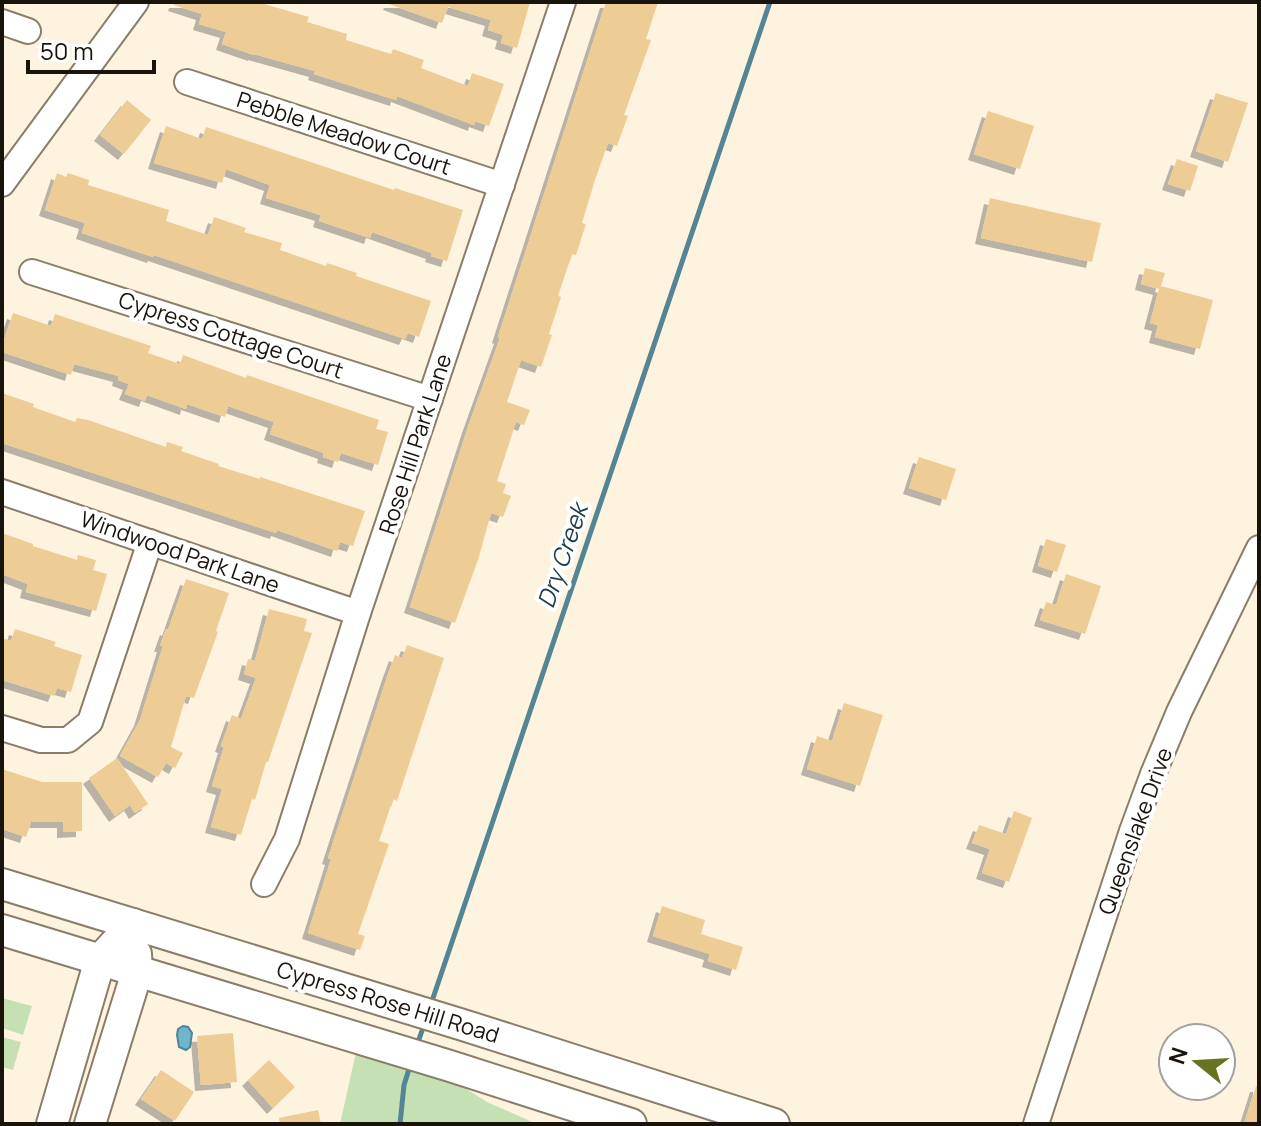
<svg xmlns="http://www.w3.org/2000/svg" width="1261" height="1126" font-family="Manrope,sans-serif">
<defs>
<filter id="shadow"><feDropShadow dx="-6" dy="6" stdDeviation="0" flood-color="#0004"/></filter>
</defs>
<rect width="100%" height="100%" fill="#fef3df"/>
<g fill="#c5e1b4">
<polygon points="2,998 32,1006 23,1035 2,1028"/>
<polygon points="2,1037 21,1042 13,1070 2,1067"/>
<polygon points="356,1052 457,1083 487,1102 537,1124 340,1124"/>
</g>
<polygon fill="#6cb6ce" stroke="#538594" stroke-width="2" points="183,1026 188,1027 192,1033 190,1047 186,1050 179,1047 177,1035 178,1029"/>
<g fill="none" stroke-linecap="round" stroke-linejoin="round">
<g stroke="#538594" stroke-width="5">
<polyline points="431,1004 770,2"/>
<polyline points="417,1045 424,1025"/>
<polyline points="400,1124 404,1085 410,1066"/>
</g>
</g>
<g fill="#edcd95" filter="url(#shadow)">
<polygon points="175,2 257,2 309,17 307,22 347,34 346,40 391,54 393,49 424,60 421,68 468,86 472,73 504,84 489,126 475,121 474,125 397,96 396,100 314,74 315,71 254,54 254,55 222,44 226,32 199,24 202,14 174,5"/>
<polygon points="390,2 530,2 517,48 501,43 503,35 488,30 491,20 448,7 442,23 389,4"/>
<polygon points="606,2 658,2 646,39 651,40 624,115 628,116 617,146 608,143 595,180 582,223 586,224 576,255 572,254 558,296 561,297 549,334 552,335 541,367 521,360 507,402 530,410 524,425 516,422 497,481 506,484 503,493 511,496 503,517 491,513 479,557 455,623 410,607 468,427 500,338 498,337"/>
<polygon points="1216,93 1248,103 1228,162 1196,151"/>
<polygon points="127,100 151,120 124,154 100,135"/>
<polygon points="988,111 1034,126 1020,169 974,154"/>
<polygon points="166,126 202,139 206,127 394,190 395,188 463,210 447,261 431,256 432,253 372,232 370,238 319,221 321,215 266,198 270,185 226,169 222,183 154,163"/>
<polygon points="1177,159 1198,166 1190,191 1168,184"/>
<polygon points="57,173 66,177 68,173 89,180 88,185 169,210 166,221 208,235 214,217 246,228 244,232 282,243 280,250 326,266 327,263 357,273 356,276 431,301 419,337 408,333 405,339 154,255 153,257 82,233 85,223 45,210"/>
<polygon points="990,198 1101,223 1092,262 981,238"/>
<polygon points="1145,268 1165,273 1161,286 1213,300 1200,349 1155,337 1158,325 1150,323 1159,289 1141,284"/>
<polygon points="13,313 51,326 55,314 151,346 148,353 180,364 183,355 246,378 247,375 379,420 376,429 388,432 378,465 341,453 338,462 323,457 324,453 270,434 274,422 228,406 225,417 187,404 186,409 147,395 145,401 125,394 129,384 118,380 119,376 74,364 71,375 2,352 2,346"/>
<polygon points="2,393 34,404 33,407 75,422 77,418 88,420 166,447 167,442 183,447 181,451 219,464 218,466 260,479 260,477 365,511 353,546 340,542 337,551 277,530 276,533 2,443"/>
<polygon points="919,457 956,469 946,500 909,488"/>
<polygon points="2,533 33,544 33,546 77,560 78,555 96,560 93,570 107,574 96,611 26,592 28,584 2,574"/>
<polygon points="1046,539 1066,545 1057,572 1038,566"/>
<polygon points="1066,574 1101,586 1085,634 1040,620 1046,602 1056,605"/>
<polygon points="186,579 229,593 216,631 218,632 194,698 186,696 171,747 183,753 175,768 166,763 158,777 120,756 140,720 163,646 160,646 166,629 168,630"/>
<polygon points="269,609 307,619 304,631 312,633 268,762 266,762 255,800 252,799 241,835 211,827 222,789 212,786 224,747 221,746 232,715 241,719 256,678 244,674 248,659 255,661"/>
<polygon points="15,629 56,642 54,646 82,655 71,692 57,688 54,696 2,680 2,638 11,641"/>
<polygon points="407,645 444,658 397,801 393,799 379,841 389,844 358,934 365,936 360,950 308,933 331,859 328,858 388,674 395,655 402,658"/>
<polygon points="844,703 883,715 860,786 807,769 817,736 832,741"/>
<polygon points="117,758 148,804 135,813 130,805 115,816 89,778"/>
<polygon points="2,769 42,782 82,782 82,831 63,832 63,822 31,822 26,837 2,829"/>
<polygon points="1014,811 1032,818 1009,882 982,873 990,849 972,843 979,825 1006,834"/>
<polygon points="662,906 705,920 701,934 743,947 736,970 708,961 710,954 653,936"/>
<polygon points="233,1033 237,1082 201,1085 197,1036"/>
<polygon points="269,1060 295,1087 273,1108 248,1080"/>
<polygon points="161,1070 194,1092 175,1121 141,1099"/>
<polygon points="1256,1086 1259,1086 1259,1124 1244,1124"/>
<polygon points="318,1110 321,1124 280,1124 279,1118"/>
</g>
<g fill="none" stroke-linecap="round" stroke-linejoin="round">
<defs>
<g id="minor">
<polyline points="2,22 28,31"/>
<polyline points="187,82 502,185"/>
<polyline points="2,184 136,2"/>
<polyline points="32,272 430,399"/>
<polyline points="2,492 358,613"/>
<polyline points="2,728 41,740 68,740 90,722 150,542"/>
<polyline points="264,884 287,839 358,613 563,2"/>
<polyline points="1036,1124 1132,831 1153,774 1179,712 1259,548"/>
</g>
<g id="major">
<polyline points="2,884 463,1025 774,1124"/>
<polyline points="2,930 450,1066 631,1124"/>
<polyline points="52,1124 100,960 133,924"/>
<polyline points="90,1124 137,972 136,954"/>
</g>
</defs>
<use href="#minor" stroke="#8b7e68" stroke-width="28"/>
<use href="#major" stroke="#8b7e68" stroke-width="34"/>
<use href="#minor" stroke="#fff" stroke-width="24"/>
<use href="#major" stroke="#fff" stroke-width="30"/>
</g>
<g text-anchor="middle" stroke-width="8" stroke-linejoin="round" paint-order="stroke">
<g font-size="22" fill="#19140b" stroke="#fff">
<text transform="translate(344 133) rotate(18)" y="8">Pebble Meadow Court</text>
<text transform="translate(231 335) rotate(18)" y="8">Cypress Cottage Court</text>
<text transform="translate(415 444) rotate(-72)" y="8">Rose Hill Park Lane</text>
<text transform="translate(180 552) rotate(19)" y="8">Windwood Park Lane</text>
<text transform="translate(1135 831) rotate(-70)" y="8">Queenslake Drive</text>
<text transform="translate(388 1002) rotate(17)" y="8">Cypress Rose Hill Road</text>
</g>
<g font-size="24" font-style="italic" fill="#1b3e49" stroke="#fff">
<text transform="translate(563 556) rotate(-71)" y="8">Dry Creek</text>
</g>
</g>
<rect width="1261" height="1126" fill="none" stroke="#19140b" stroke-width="8"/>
<g transform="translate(1197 1062) rotate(288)"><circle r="38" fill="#ffffff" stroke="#a3a19d" stroke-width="2"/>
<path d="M0-6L14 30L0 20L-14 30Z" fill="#67731f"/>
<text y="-12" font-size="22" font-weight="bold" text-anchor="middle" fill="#19140b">N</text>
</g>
<path d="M28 60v12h126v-12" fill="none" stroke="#19140b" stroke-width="4"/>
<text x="40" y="60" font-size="24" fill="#19140b" stroke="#ffffff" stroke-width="6" paint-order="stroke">50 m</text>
</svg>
